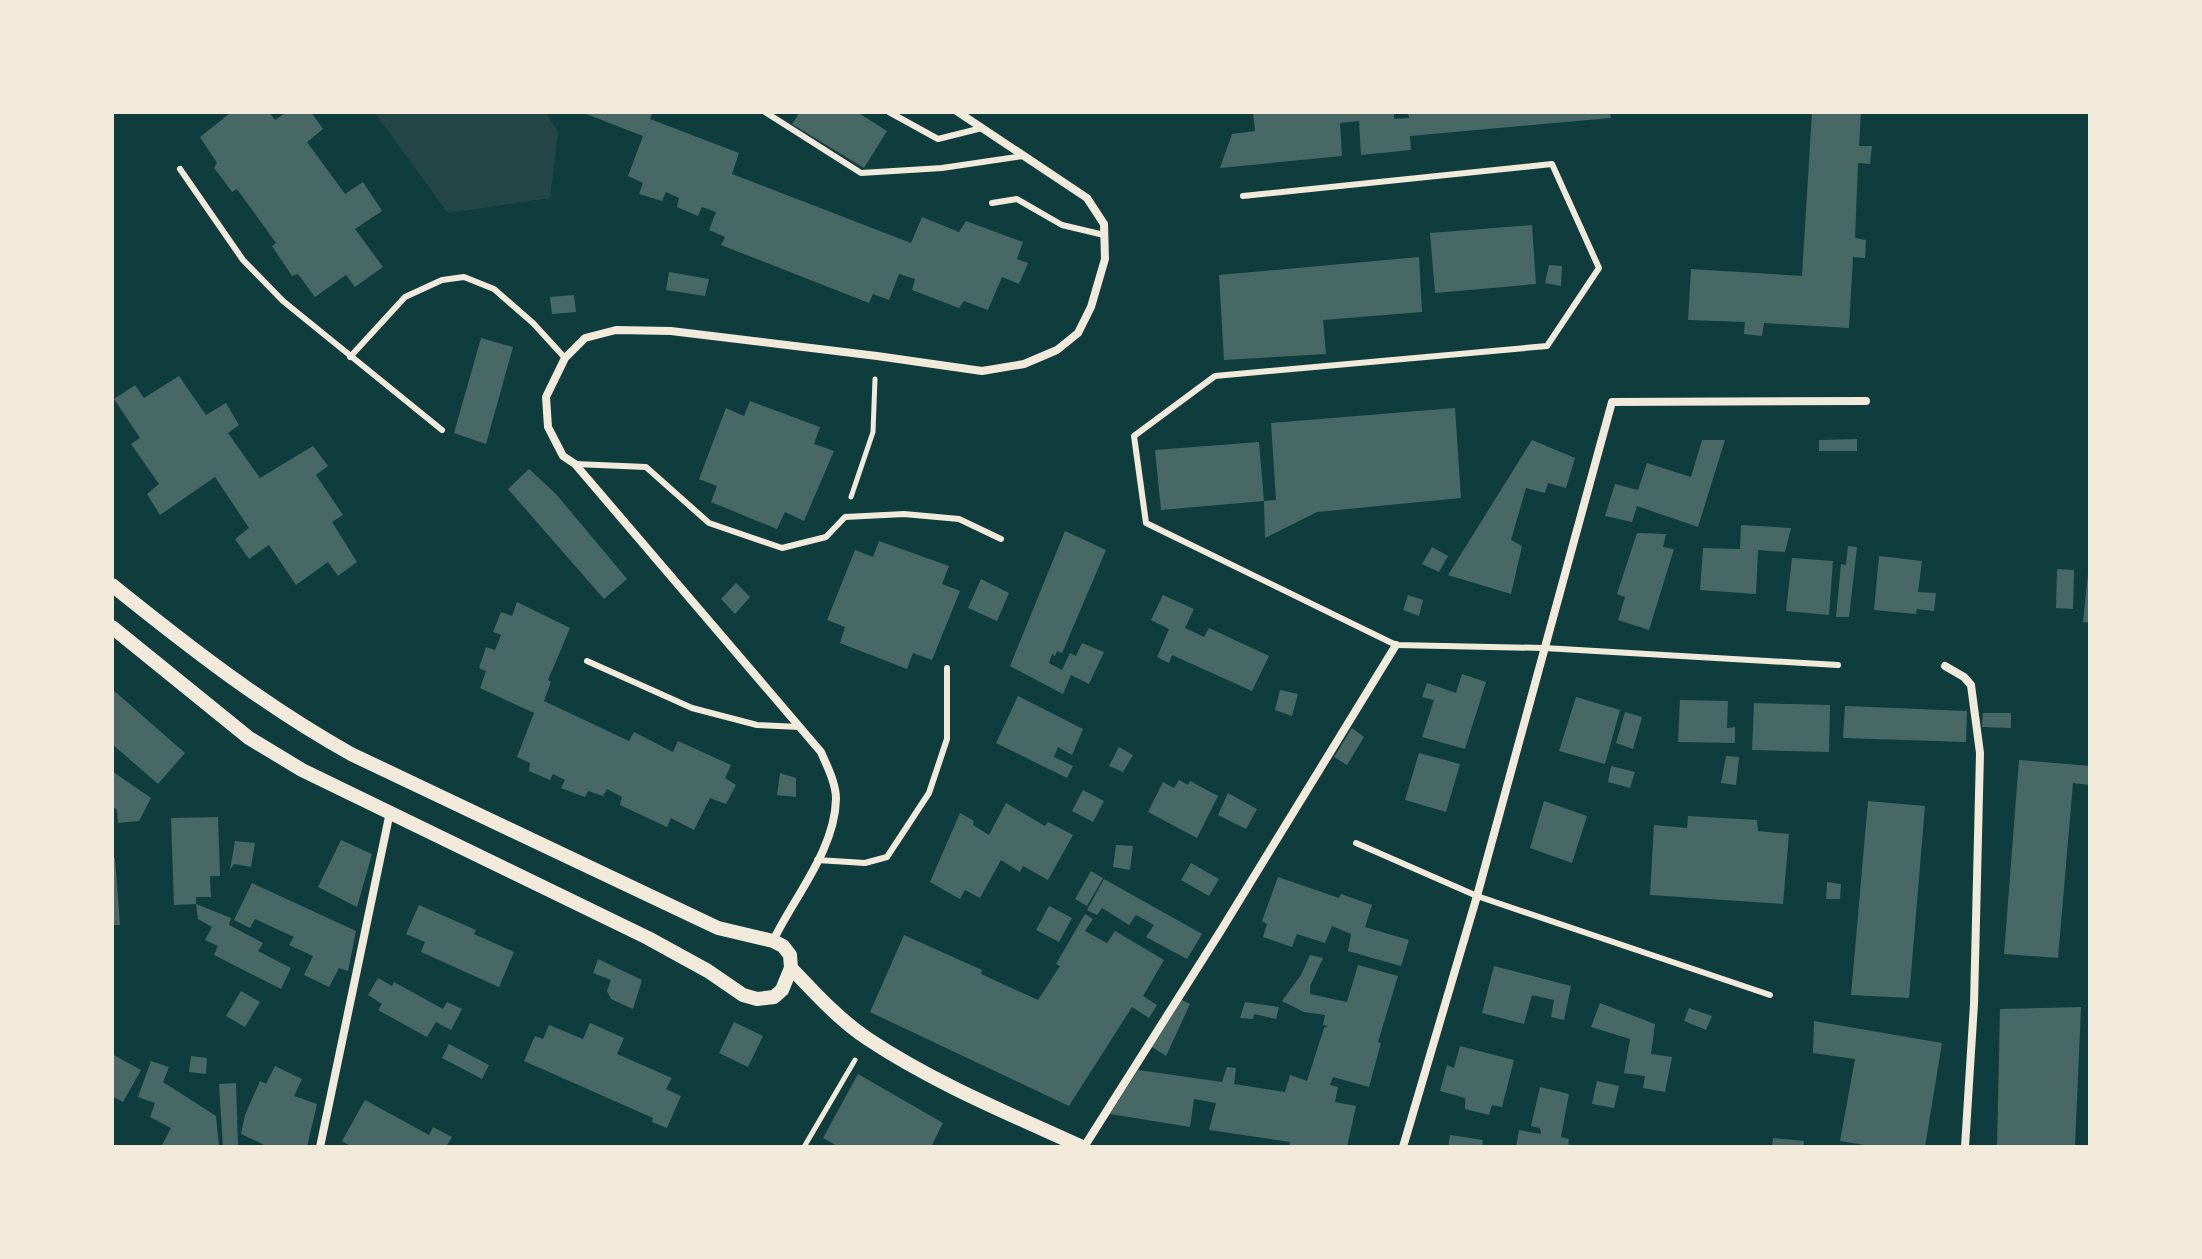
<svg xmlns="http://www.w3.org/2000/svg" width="2202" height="1259" font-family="'Libre Baskerville',serif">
<rect width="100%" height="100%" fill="#0f3d3e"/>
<polygon fill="#244646" points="374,112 545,112 558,132 550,198 448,213"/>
<g fill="#486865">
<polygon points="228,112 269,112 275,120 287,112 311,112 323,129 307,142 345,194 363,182 382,211 355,229 383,267 355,287 346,275 315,297 298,274 292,276 272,246 276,243 237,189 232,192 221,177 214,168 217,163 200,137 229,114"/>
<polygon points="581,112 653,112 650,119 739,153 732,174 911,243 922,217 959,232 966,221 1023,242 1017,259 1028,263 1019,284 1002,277 988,310 964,301 959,308 912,290 915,279 899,274 889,300 873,294 869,303 721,245 725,237 709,230 716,212 702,207 698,216 677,207 679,198 666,192 662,201 639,194 643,183 628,176 643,136"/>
<polygon points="800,112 857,112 887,131 864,168 792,124"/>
<polygon points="1253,112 1394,112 1394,119 1409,118 1408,112 1610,112 1611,118 1410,136 1411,150 1361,155 1359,121 1340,123 1342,156 1220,168 1232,134 1255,131"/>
<polygon points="1812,112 1861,112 1859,146 1872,146 1870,164 1858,163 1855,238 1866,240 1865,258 1853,257 1849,328 1764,323 1762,336 1744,334 1745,322 1688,320 1691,269 1802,276"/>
<polygon points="1532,225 1536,284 1435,293 1430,233"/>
<polygon points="1419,257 1422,312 1323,320 1326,354 1224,360 1219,275"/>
<polygon points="1549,265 1562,266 1561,286 1545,283"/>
<polygon points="669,272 709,279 705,296 666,290"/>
<polygon points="574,295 576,312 552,314 550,297"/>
<polygon points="481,338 513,347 486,444 454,433"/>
<polygon points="179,376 206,415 226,403 239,425 228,433 260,478 313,446 328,466 316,475 343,515 332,522 357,562 338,576 328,562 296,585 269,545 249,559 235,539 249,528 215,477 160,515 147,494 159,484 131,444 140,438 114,399 135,385 144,398"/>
<polygon points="750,401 820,427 814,444 834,451 804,521 785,512 777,529 711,502 717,486 699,479 726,408 744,416"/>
<polygon points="1455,408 1461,498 1317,512 1265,538 1264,501 1161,510 1155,450 1259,442 1264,501 1276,500 1271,423"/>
<polygon points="1857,439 1857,451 1819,451 1819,440"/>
<polygon points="1532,440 1575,458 1566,488 1548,483 1545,493 1526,488 1511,540 1522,546 1511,594 1448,575"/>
<polygon points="1702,440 1725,440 1698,527 1637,506 1632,522 1605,516 1615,484 1638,490 1647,463 1691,477"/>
<polygon points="529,469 556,494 627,579 604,599 508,489"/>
<polygon points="1741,525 1791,528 1785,552 1758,550 1756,594 1700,590 1703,548 1740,549"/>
<polygon points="1065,531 1106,550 1062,653 1057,651 1055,656 1052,654 1049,663 1062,670 1070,653 1076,656 1082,643 1104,652 1089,684 1071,675 1063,694 1010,666"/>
<polygon points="1637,533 1666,534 1663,547 1674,549 1649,630 1618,620 1625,597 1617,594"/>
<polygon points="879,541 949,566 942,584 960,591 932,660 913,653 907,669 840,643 845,627 827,620 855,550 873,557"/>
<polygon points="1848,546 1857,547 1849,617 1836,617 1841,564 1846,565"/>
<polygon points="1432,547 1448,556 1439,572 1422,564"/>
<polygon points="1879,556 1922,561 1918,592 1936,593 1934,611 1917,609 1916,614 1874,610"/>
<polygon points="1792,558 1833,561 1829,615 1786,611"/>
<polygon points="2057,569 2074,570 2073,609 2056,608"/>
<polygon points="2088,574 2090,574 2090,623 2083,622"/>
<polygon points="981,579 1009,593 997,621 968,608"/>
<polygon points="736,583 750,597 735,614 721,599"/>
<polygon points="1163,595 1194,609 1185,628 1204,637 1209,628 1269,656 1252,691 1172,655 1169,663 1157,657 1169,629 1151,620"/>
<polygon points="1408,595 1423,600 1419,616 1403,610"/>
<polygon points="517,602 570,628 548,680 551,682 544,701 629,741 634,732 673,752 678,741 731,765 725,778 736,785 726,804 710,798 694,830 671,818 667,827 620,805 622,797 607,789 603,796 588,791 585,797 561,788 565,780 553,774 550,780 529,771 530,763 517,757 534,713 480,688 486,671 479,668 486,647 495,650 501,635 493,632 501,612 512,616"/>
<polygon points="1462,674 1486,682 1465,749 1422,737 1434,700 1422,697 1427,683 1456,693"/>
<polygon points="112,689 185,753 158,784 112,744"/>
<polygon points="1280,690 1298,694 1292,716 1275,710"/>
<polygon points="1018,696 1083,729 1072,755 1058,747 1054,757 1073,766 1067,778 996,743"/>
<polygon points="1576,697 1620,710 1605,764 1559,751"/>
<polygon points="1680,700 1728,701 1727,728 1735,727 1735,743 1678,742"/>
<polygon points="1754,703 1830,705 1829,752 1752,750"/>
<polygon points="1845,706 1967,711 1966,742 1843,738"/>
<polygon points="1625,712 1642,717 1633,749 1616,743"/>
<polygon points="1983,713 2011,713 2011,728 1982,727"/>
<polygon points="1352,728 1364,737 1347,765 1334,757"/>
<polygon points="1119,747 1133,755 1123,772 1109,766"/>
<polygon points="1419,753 1460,764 1446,812 1405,800"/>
<polygon points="1726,756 1739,757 1736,785 1721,783"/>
<polygon points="2019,760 2090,766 2090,785 2073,783 2058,958 2004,954"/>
<polygon points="1611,766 1635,772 1630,788 1608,782"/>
<polygon points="112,771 151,798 139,821 118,823 117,810 112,806"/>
<polygon points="780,773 796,778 796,797 777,795"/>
<polygon points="1179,780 1188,785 1190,781 1218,796 1197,838 1148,812 1163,782 1174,788"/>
<polygon points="1083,790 1104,801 1093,822 1072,811"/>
<polygon points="1228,793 1257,809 1246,829 1218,815"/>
<polygon points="1544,801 1587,816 1572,863 1530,848"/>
<polygon points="1868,801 1925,806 1909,998 1851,995"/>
<polygon points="1006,803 1045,826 1048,822 1073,835 1048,880 1023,866 1020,872 1001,860 980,898 965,890 960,899 930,882 960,813 974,821 973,825 989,835"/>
<polygon points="1688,816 1757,820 1758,831 1789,834 1783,904 1650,895 1654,825 1687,828"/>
<polygon points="218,817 220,876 210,876 211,897 196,897 196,904 231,918 229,925 263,943 258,951 291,968 281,989 214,955 218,946 205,940 212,927 198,919 196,904 174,905 171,818"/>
<polygon points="341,840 372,854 357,907 318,887"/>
<polygon points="235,841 255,843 251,867 234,864 230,870"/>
<polygon points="1116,845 1133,846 1130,870 1113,867"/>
<polygon points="112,858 115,858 120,925 112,925"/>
<polygon points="1191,863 1219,879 1209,896 1181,880"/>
<polygon points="1091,871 1103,878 1087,906 1075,899"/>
<polygon points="1278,877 1339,898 1341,894 1372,905 1365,927 1409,940 1401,966 1348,951 1351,934 1332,926 1325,943 1297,934 1292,947 1263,937 1267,924 1262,921"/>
<polygon points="1104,879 1202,934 1187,959 1146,937 1154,925 1136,915 1129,925 1102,908 1097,915 1087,910"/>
<polygon points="1827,882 1841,884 1840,899 1826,899"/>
<polygon points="252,883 356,931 348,971 339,968 329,987 304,975 313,956 289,945 294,937 255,919 250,928 234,920"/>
<polygon points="419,905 476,930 474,934 514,952 499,987 421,952 425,942 406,934"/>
<polygon points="1049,906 1072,918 1059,942 1036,930"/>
<polygon points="1085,914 1093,919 1085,931 1107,943 1115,931 1164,960 1143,996 1157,1005 1149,1018 1132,1007 1069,1106 870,1012 904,935 982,970 981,974 1038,1000 1060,966 1056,964"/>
<polygon points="1310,955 1323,958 1310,986 1310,994 1347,1002 1358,965 1398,976 1378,1042 1381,1043 1369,1087 1333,1077 1330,1085 1338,1087 1335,1102 1356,1106 1347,1147 1289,1147 1290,1142 1209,1130 1216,1103 1194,1099 1190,1127 1110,1114 1138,1070 1222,1082 1227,1067 1236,1068 1234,1084 1285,1092 1290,1075 1307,1081 1324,1028 1328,1026 1323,1025 1325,1015 1304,1012 1282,1001 1301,975"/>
<polygon points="598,959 642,980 633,1009 611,999 607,991 611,980 593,973"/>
<polygon points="1494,966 1571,986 1564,1020 1551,1017 1554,1000 1532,995 1524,1024 1482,1013"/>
<polygon points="378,978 392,986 394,982 443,1009 447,1002 462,1009 451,1030 436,1022 427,1037 378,1010 382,1004 368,995"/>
<polygon points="241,991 260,1002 245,1027 226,1016"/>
<polygon points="1182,1000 1190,1004 1166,1056 1152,1047"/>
<polygon points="1245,1002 1279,1007 1276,1019 1254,1014 1253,1019 1240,1018"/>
<polygon points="1600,1003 1655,1024 1651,1054 1672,1057 1665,1092 1643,1088 1645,1076 1624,1073 1630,1039 1591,1027"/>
<polygon points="2081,1007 2075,1147 1997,1147 2000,1009"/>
<polygon points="1689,1008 1712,1016 1706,1030 1684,1021"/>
<polygon points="1814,1021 1942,1043 1925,1147 1877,1147 1840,1141 1855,1059 1813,1053"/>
<polygon points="734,1022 763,1036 748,1067 719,1053"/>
<polygon points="590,1023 624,1038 617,1054 672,1078 666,1089 681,1096 667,1128 652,1122 653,1118 524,1061 535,1036 543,1039 549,1025 583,1039"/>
<polygon points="449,1044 489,1065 482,1079 442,1058"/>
<polygon points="1460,1046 1514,1060 1502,1107 1492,1105 1489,1115 1465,1109 1465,1098 1440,1091 1447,1065 1454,1068"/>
<polygon points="112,1054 141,1070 123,1102 112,1096"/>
<polygon points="191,1056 207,1058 206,1074 189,1072"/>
<polygon points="151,1061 169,1067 163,1082 216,1116 219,1147 161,1147 171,1128 150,1117 155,1103 138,1097"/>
<polygon points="275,1066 302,1079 294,1096 317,1104 307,1147 269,1147 241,1134 245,1115 260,1081 266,1084"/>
<polygon points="858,1074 943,1123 931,1147 839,1147 823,1138"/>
<polygon points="1597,1081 1619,1086 1614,1108 1592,1104"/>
<polygon points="236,1083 238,1147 223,1147 219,1084"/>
<polygon points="1540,1087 1569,1094 1561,1137 1569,1139 1568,1147 1516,1147 1519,1130 1541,1134 1540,1128 1531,1126"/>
<polygon points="365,1100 429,1135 433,1127 452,1137 446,1147 352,1147 342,1141"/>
<polygon points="1450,1135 1483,1140 1482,1147 1448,1147"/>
<polygon points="1773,1138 1804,1141 1803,1147 1772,1147"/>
</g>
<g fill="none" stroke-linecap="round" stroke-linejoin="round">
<g stroke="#f1e9da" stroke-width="5">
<polyline points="851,497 873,432 875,379"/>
<polyline points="804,1147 855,1060"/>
</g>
<g stroke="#f1e9da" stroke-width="6">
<polyline points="765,112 861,173 942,168 1023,156"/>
<polyline points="889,112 938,139 982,128"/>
<polyline points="180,169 243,260 283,301 442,430"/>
<polyline points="1243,196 1552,164 1599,268 1547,346 1215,376 1134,436 1146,523 1396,645 1544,648 1838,665"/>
<polyline points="992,203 1017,199 1062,225 1104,235"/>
<polyline points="350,357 405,297 442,280 464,277 494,289 533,323 565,358"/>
<polyline points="575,464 646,467 709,523 782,548 826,537 845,517 904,514 959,519 1001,539"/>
<polyline points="587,661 692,708 757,725 800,727"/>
<polyline points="1356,843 1477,896 1770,995"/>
<polyline points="817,860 865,863 887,857 929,793 947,739 947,668"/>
</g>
<g stroke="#f1e9da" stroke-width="8">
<polyline points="1945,666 1964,677 1971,685 1980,753 1974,1004 1965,1147"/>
<path d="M773 941C794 897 835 850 836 799 836 783 827 766 821 752L575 464 563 456 548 427 546 397 565 358 585 338 616 330 671 331 877 356 982 371 1024 364 1057 350 1078 333 1091 307 1105 259 1104 224 1087 198 958 112"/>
<polyline points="320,1147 390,812"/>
<polyline points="1084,1147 1220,932 1396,645"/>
<polyline points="1403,1147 1477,896 1612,402 1866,401"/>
</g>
<g stroke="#f1e9da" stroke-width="14">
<path d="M112 585C189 647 265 706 351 754L718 928 773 941 783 946 790 955 791 968 782 990 774 997 757 999 743 995 708 971 648 938 302 770 249 738 112 627"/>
<path d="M791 968C815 993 838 1019 868 1039 934 1083 1010 1114 1082 1147"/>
</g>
</g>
<rect width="2202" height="1259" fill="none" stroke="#f1e9da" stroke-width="228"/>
</svg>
